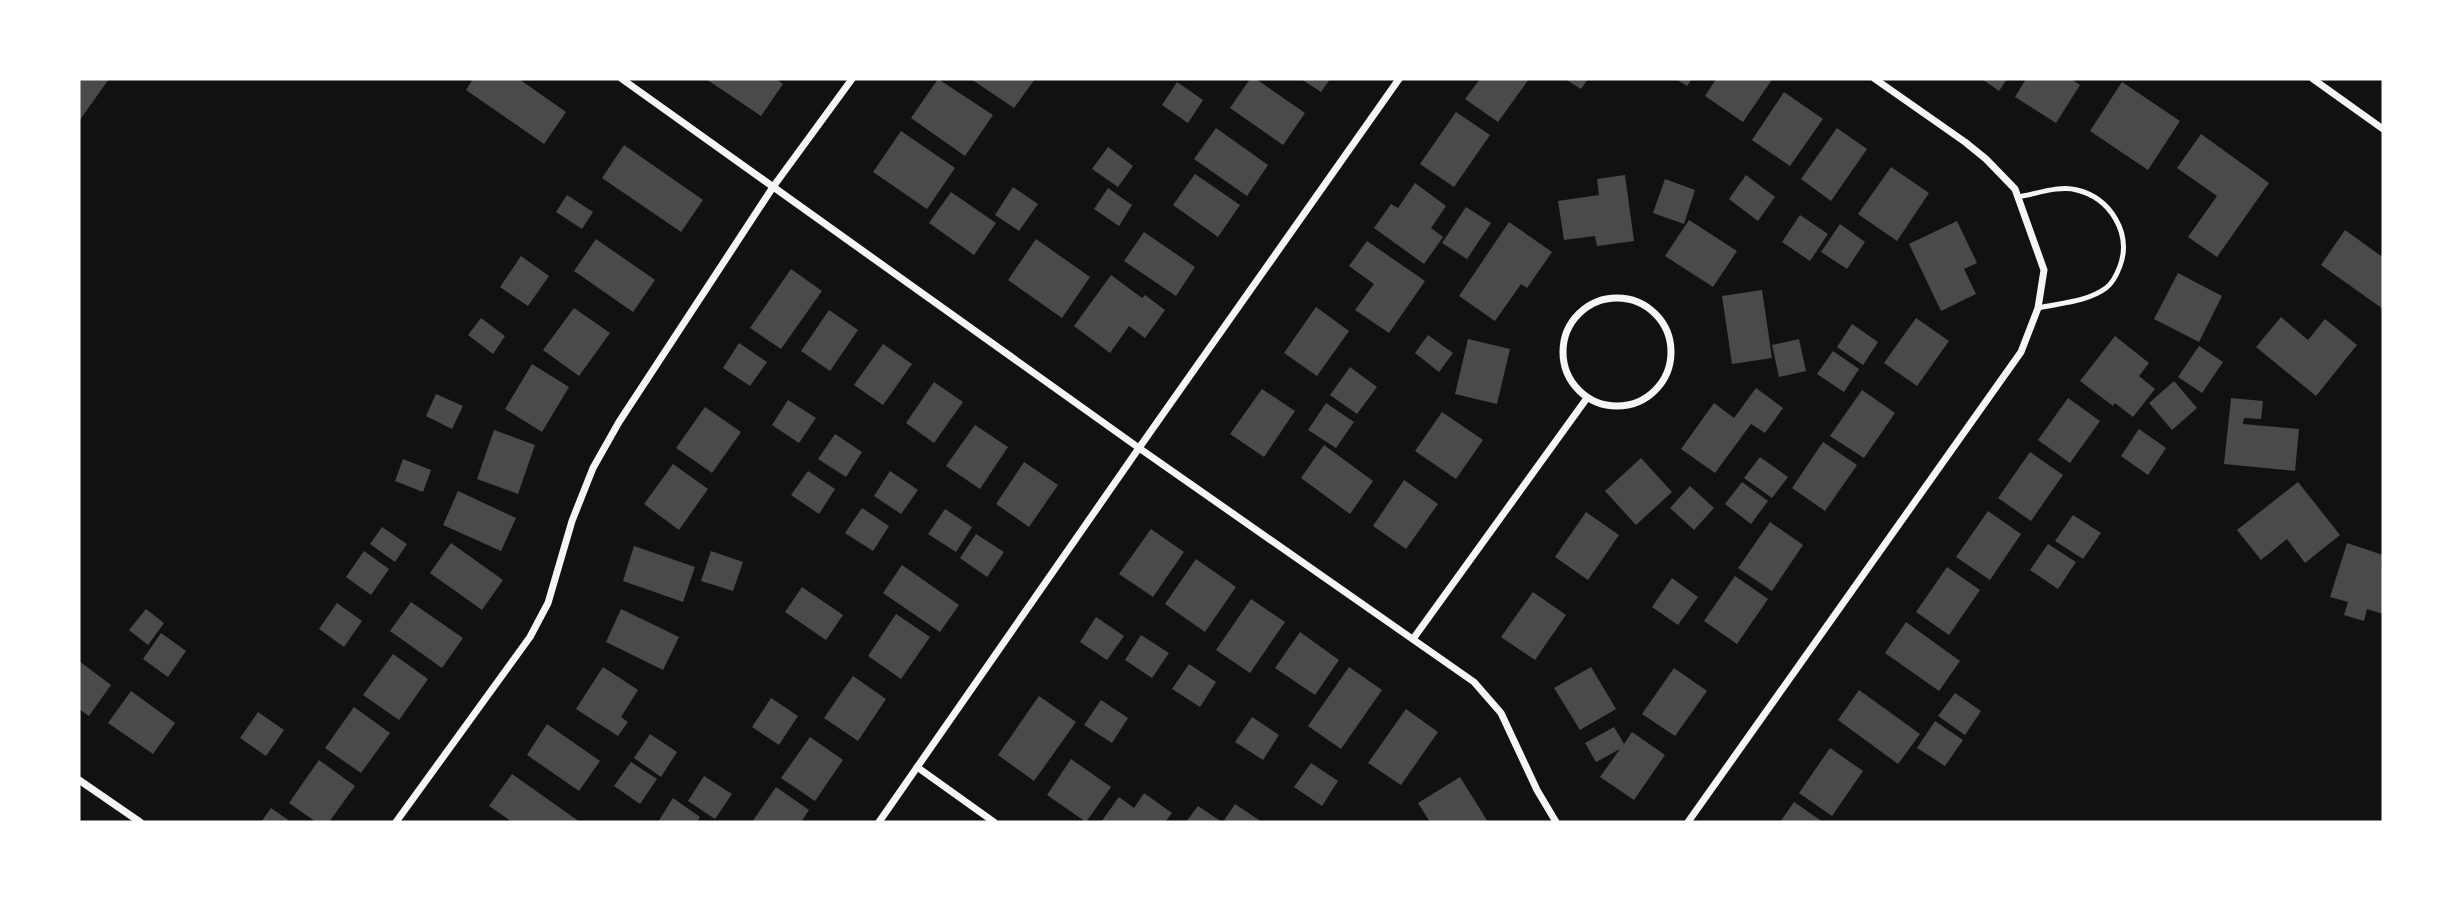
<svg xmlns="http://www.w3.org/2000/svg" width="2462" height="901" font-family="'Nunito Sans',sans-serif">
<rect width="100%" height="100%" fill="#111"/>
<g fill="#4a4a4a">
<polygon points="79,79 109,79 79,121"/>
<polygon points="473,79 519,79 566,112 544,144 466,90"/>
<polygon points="706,79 776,79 783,84 761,116"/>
<polygon points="938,79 993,115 965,156 911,118"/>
<polygon points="971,79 1035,79 1014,108"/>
<polygon points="1250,79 1256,79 1305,113 1283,145 1230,108"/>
<polygon points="1301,79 1330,79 1321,92"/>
<polygon points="1480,79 1529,79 1498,122 1465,99"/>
<polygon points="1565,79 1588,79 1581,89"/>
<polygon points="1676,79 1692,79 1687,86"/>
<polygon points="1716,79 1768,79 1771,81 1743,122 1705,96"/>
<polygon points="1982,79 2007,79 1999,91"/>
<polygon points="2026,79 2071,79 2080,85 2056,123 2015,97"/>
<polygon points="1177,82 1203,100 1188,123 1162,105"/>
<polygon points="2122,82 2180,121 2148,170 2090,131"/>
<polygon points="1784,92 1823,119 1790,166 1752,140"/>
<polygon points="1456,112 1490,135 1454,187 1420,164"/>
<polygon points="1216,128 1268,165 1247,196 1194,159"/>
<polygon points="1837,128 1867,149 1831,201 1801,179"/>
<polygon points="901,131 955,168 927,209 873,172"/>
<polygon points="2201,134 2269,183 2217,257 2188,237 2217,196 2177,168"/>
<polygon points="624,145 703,200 681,232 602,178"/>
<polygon points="1108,147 1133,166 1118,187 1092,169"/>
<polygon points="1891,167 1929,193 1897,241 1858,214"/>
<polygon points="1195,174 1240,205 1218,237 1173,205"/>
<polygon points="1625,175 1634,241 1597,246 1595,236 1564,240 1558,201 1599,195 1597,179"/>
<polygon points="1746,175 1775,197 1758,221 1729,199"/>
<polygon points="1665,179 1695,190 1684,224 1653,213"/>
<polygon points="1415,183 1446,206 1431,228 1443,237 1424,264 1374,228 1391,204 1398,208"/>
<polygon points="1013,187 1038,204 1019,231 995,215"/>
<polygon points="1108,188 1132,205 1119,226 1094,209"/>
<polygon points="951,192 996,223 974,255 929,223"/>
<polygon points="567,195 593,212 582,229 556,212"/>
<polygon points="1466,207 1491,223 1467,259 1442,243"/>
<polygon points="1800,215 1828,234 1810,261 1782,242"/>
<polygon points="1689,220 1737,251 1713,287 1665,256"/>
<polygon points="1957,221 1977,263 1964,269 1976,294 1941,311 1909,244"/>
<polygon points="1509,222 1552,252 1527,288 1521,284 1495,321 1459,296"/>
<polygon points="1840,224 1865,242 1847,269 1821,252"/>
<polygon points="2345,230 2381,256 2383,253 2383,309 2321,265"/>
<polygon points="1144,232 1195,267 1176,296 1124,261"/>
<polygon points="596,239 655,280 633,312 574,271"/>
<polygon points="1036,239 1090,277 1062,318 1008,280"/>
<polygon points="1367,241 1425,281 1389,333 1355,310 1374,284 1349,266"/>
<polygon points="521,256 549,276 528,306 500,287"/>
<polygon points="791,269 822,291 781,349 750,328"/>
<polygon points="2178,273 2222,296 2199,342 2154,319"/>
<polygon points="1111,275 1142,298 1145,295 1165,310 1145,338 1129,326 1110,353 1074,326"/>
<polygon points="1762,290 1772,358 1732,364 1722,296"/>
<polygon points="1316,307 1349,331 1317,376 1284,353"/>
<polygon points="574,308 610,333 579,376 543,350"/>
<polygon points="829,310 858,330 830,371 801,351"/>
<polygon points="2281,317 2308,340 2325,319 2357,345 2316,396 2256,347"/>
<polygon points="481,318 505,336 493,354 468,335"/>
<polygon points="1916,318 1949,341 1917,386 1884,363"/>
<polygon points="1852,324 1878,342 1863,365 1837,347"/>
<polygon points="1428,335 1453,353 1439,372 1415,353"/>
<polygon points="2115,336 2149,363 2139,376 2155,389 2133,417 2115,403 2113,406 2080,381"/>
<polygon points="1468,339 1510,349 1497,404 1455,394"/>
<polygon points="1799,339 1806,371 1779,377 1772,345"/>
<polygon points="739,343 767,362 750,386 723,368"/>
<polygon points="883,344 912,364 883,405 854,385"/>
<polygon points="2199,346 2223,362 2202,393 2178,377"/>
<polygon points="1833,351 1859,369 1844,392 1817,374"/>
<polygon points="532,364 569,387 542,432 505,409"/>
<polygon points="1350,367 1377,387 1357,414 1330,395"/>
<polygon points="2174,381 2197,408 2172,430 2149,403"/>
<polygon points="934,382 963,402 934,443 906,423"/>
<polygon points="1756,388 1783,408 1765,433 1751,424 1715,473 1681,449 1714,403 1734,418"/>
<polygon points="1262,389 1295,411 1264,457 1230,434"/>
<polygon points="1862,390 1895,413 1864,458 1830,436"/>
<polygon points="436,394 463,406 452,429 426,416"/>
<polygon points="2068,398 2100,421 2070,463 2038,440"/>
<polygon points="2231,398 2263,401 2261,419 2244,418 2243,424 2299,429 2295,471 2224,464"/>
<polygon points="788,400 816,418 799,443 772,425"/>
<polygon points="1326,403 1354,422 1336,448 1308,430"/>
<polygon points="705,407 741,432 712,473 676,448"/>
<polygon points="1442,412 1483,440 1456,479 1415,451"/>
<polygon points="975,425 1008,447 980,489 946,466"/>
<polygon points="2139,429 2166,448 2148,475 2121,456"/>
<polygon points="494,430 535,445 518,494 477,479"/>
<polygon points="835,434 862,452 846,477 818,459"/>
<polygon points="1823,442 1857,465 1825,511 1792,488"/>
<polygon points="1324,445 1373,481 1350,514 1301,478"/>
<polygon points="2030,452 2063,475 2031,521 1998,498"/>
<polygon points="1760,457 1788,477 1772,498 1744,478"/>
<polygon points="1641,458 1672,492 1636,525 1605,491"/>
<polygon points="403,459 431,470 423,492 395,481"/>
<polygon points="1024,462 1058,485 1029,527 996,504"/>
<polygon points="673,464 708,489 679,530 644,504"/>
<polygon points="808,471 835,489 819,514 791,495"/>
<polygon points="890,471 918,490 901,514 874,496"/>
<polygon points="1404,480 1438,504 1406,549 1373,526"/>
<polygon points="1742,482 1768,501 1751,524 1725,504"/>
<polygon points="2298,482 2340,535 2305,563 2287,539 2261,560 2237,530"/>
<polygon points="1690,486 1714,508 1694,530 1670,508"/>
<polygon points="458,491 516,518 501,551 443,525"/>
<polygon points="862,508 889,526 873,551 845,533"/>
<polygon points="945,509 972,527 956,552 928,534"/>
<polygon points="1988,511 2021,534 1990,580 1956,557"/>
<polygon points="1586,512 1619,535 1588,580 1555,557"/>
<polygon points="2073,515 2101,533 2083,559 2055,541"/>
<polygon points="1770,522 1803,545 1772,591 1738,568"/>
<polygon points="382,527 407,544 395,562 370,544"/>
<polygon points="1151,529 1184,552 1153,597 1119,574"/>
<polygon points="976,534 1004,552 987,577 960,558"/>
<polygon points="451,543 503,580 482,610 430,573"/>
<polygon points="2347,543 2383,555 2381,564 2383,565 2383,614 2367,609 2364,621 2344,615 2348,602 2330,597"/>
<polygon points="2048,544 2076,562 2058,589 2030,570"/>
<polygon points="634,546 695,567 683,602 623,581"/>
<polygon points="364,551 389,569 371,595 346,577"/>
<polygon points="711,551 743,562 733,591 701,581"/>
<polygon points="1196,559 1236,587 1205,632 1165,604"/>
<polygon points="902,565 959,605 940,632 883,593"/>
<polygon points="1947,567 1980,590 1949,635 1916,612"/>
<polygon points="1735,576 1768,599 1737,644 1704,621"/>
<polygon points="1672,578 1698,597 1678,625 1652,607"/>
<polygon points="802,587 843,615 826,640 785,612"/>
<polygon points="1533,592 1566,615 1535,660 1501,637"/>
<polygon points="1251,599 1285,622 1250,673 1216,650"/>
<polygon points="411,602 463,638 442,668 390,631"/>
<polygon points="337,603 362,621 344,647 319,629"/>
<polygon points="146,609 164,623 148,645 129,630"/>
<polygon points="621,609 679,637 663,670 606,642"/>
<polygon points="896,614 930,637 901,679 868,656"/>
<polygon points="1096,617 1124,636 1107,660 1080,642"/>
<polygon points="1906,622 1960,661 1939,691 1885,653"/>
<polygon points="1300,632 1339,660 1315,695 1275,668"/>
<polygon points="161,633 186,651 168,677 143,659"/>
<polygon points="1141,635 1169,653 1152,678 1125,660"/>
<polygon points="393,654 428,679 399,720 363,695"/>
<polygon points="79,661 111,685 89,716 79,709"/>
<polygon points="1189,664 1216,682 1200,707 1172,689"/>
<polygon points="603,667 638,690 621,717 628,722 618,736 576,709"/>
<polygon points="1349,667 1382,690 1341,749 1308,726"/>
<polygon points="1591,667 1616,709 1580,730 1554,688"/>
<polygon points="1674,668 1707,691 1675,736 1642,714"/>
<polygon points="853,676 886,699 858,741 824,718"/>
<polygon points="1859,690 1920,734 1898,764 1838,720"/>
<polygon points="131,691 175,723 153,754 108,723"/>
<polygon points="1955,693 1981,711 1965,735 1938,716"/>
<polygon points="1039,696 1076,722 1034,781 998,755"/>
<polygon points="771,698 798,716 779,745 752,727"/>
<polygon points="1101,700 1128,718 1112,743 1084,725"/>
<polygon points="354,707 390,733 361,773 325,748"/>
<polygon points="1406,709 1438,732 1401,785 1368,763"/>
<polygon points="258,712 284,730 266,756 240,738"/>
<polygon points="1252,717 1279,735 1263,760 1235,742"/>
<polygon points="1935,721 1963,740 1945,766 1917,748"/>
<polygon points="547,724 600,761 579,791 527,755"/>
<polygon points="1614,727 1624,744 1632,732 1665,755 1634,800 1600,777 1620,749 1596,762 1585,743"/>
<polygon points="650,734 677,752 661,777 634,758"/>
<polygon points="810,737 843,760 815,801 781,778"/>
<polygon points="1830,748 1863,771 1832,816 1799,793"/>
<polygon points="1071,759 1111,787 1086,822 1047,795"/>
<polygon points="319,760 355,786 329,822 316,822 289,803"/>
<polygon points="631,762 657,779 640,804 614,786"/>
<polygon points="1311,763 1338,781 1322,806 1294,787"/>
<polygon points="512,774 580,822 512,822 489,806"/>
<polygon points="704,776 732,794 715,819 688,801"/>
<polygon points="1460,777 1488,822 1430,822 1418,803"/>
<polygon points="776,787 809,810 801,822 752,822"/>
<polygon points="1144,793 1172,813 1165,822 1101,822 1119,797 1134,808"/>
<polygon points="673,798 700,817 697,822 658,822"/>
<polygon points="1794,802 1823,822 1780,822"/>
<polygon points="1235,804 1262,822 1223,822"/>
<polygon points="1198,806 1222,822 1186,822"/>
<polygon points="271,808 291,822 261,822"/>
</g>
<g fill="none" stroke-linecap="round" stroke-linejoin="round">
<path stroke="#f5f5f5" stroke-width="5" d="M2018 197C2036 194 2059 185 2077 190 2110 198 2132 233 2120 266 2117 274 2113 283 2106 288 2087 302 2060 303 2038 308"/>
<g stroke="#f5f5f5" stroke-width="7">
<polyline points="622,79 1139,448 1474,682 1501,713 1537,790 1556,822"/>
<polyline points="2313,79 2383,129"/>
<circle cx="1617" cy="352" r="54"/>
<polyline points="1413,639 1587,398"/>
<polyline points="917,767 994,822"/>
<polyline points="79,780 140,822"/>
<polyline points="396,822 530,637 548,603 572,521 593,468 619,422 773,187 852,79"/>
<polyline points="879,822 1139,448 1399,79"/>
<polyline points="1688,822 2021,352 2038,308 2044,270 2015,189 1986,159 1965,142 1875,79"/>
</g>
</g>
<rect width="2462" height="901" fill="none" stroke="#ffffff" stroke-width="161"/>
</svg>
